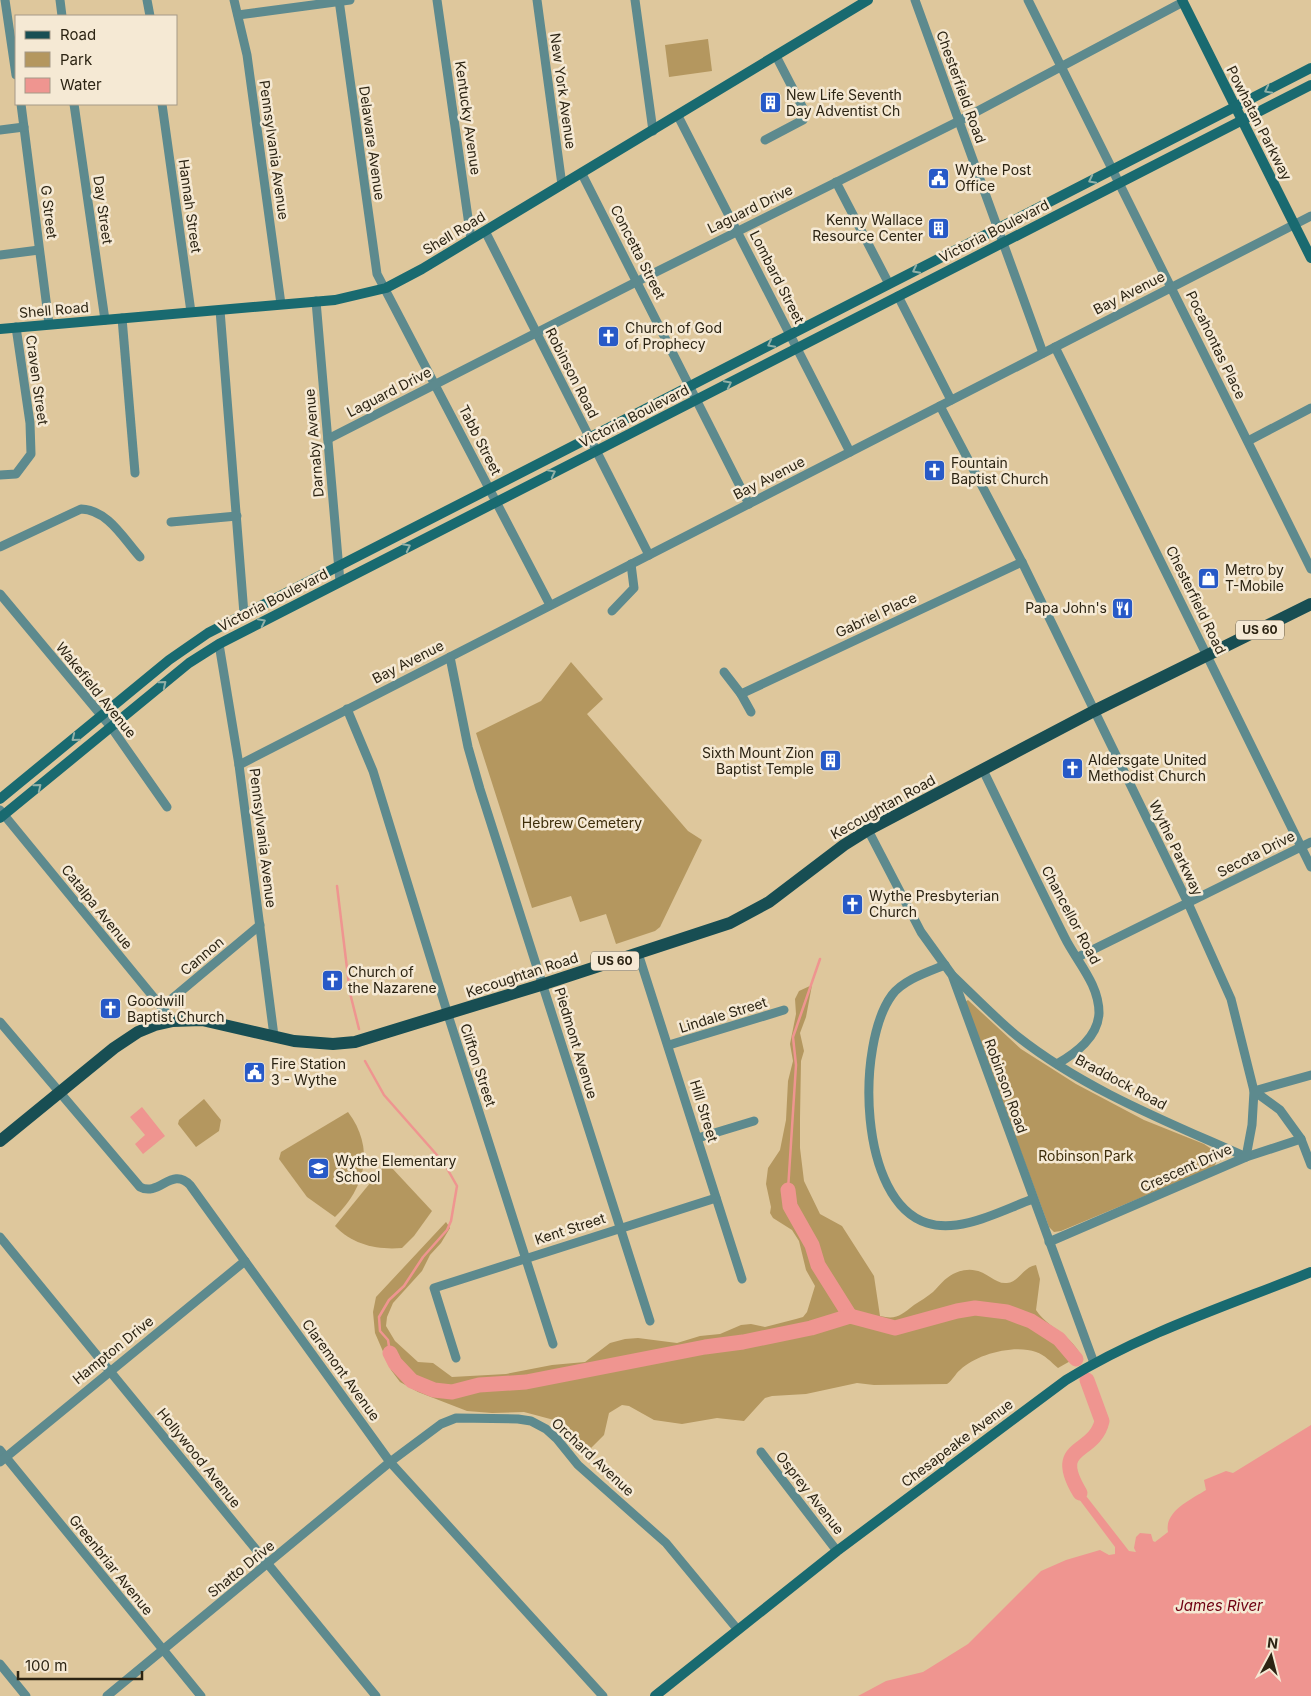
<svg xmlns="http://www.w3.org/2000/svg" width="1311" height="1696" font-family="Inter,sans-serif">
<rect width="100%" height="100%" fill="#dec79c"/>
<g fill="#b4975f">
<polygon points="708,39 712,71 669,77 665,45"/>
<polygon points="571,662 603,699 587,714 688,831 702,840 660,927 655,931 616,944 606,914 580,922 571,896 532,908 476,733 541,701"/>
<path d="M812 985 806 1017 800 1033 804 1051 801 1061 800 1118V1148L804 1181 820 1214 842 1226 874 1276 880 1316C897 1320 901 1315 914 1305 920 1301 927 1297 933 1292 939 1286 945 1278 953 1274 982 1260 991 1285 1007 1283 1019 1282 1023 1267 1036 1265L1040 1279 1036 1310C1049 1329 1068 1332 1081 1355L1058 1368C1051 1362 1045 1355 1036 1352 1015 1344 976 1354 960 1370 955 1374 953 1380 947 1384L874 1385 857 1383 806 1394 772 1396 765 1398 744 1421 717 1418 682 1424 654 1420 629 1406 622 1405 609 1413 604 1435 591 1448 580 1444 563 1425 554 1420 524 1412 492 1413 467 1411 418 1392 400 1382 391 1370 375 1333 373 1312 376 1297 446 1222 450 1228 441 1243 430 1255 422 1271 393 1303 387 1317 386 1326 395 1341 418 1362 433 1363 452 1377 506 1374 552 1365 585 1362 610 1343 625 1339 638 1338 677 1343 700 1336 720 1334 741 1325 751 1324 765 1327 796 1319 803 1317 807 1312 815 1286 806 1270 799 1241 792 1230 773 1218 770 1213 771 1207 766 1184 768 1168 780 1150 786 1120 788 1081 793 1061 790 1044 796 1014 795 999 799 991Z"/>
<polygon points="968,1000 1021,1049 1076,1084 1144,1120 1204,1144 1213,1150 1217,1161 1214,1167 1061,1231 1054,1232 1049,1227 965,1002"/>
<polygon points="204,1099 221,1120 219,1131 196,1147 178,1124 179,1120"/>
<path d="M348 1112C375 1148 366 1187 335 1217L307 1197 279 1159 281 1152Z"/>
<path d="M384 1166 391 1167 432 1211 414 1236 402 1248C377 1250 353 1245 335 1226Z"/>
</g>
<g fill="#ef9590">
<polygon points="142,1107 165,1136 143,1154 135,1144 145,1135 130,1117"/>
<path d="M1311 1425V1696H858L886 1681 923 1672 968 1644 1041 1571 1066 1560 1100 1550 1109 1555 1115 1554V1547L1076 1495 1083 1492 1129 1551 1136 1552 1134 1548 1136 1537 1140 1533 1151 1534 1153 1541 1155 1542 1168 1532C1164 1511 1192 1499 1206 1490L1204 1480 1226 1471 1233 1473Z"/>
</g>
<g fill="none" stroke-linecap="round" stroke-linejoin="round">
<g stroke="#ef9590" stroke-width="2.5">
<polyline points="337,886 350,993 359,1029"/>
<polyline points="365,1061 384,1095 444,1163 457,1186 451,1221 447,1230 423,1257 404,1286 389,1300 379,1317 380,1331 388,1340 390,1353"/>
<polyline points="788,1190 796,1065 793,1037 820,959"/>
</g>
<g stroke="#ef9590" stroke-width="15">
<polyline points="788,1190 790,1206 812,1245 818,1265 850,1316"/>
<polyline points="390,1353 395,1363 412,1381 434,1390 452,1392 479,1385 526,1382 705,1347 743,1342 811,1328 850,1316 895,1328 957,1311 975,1308 1007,1312 1031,1321 1059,1339 1076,1359"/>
<path d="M1080 1493C1050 1443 1094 1456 1102 1421L1087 1380"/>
</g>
<g stroke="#5d8a8e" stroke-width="9">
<polyline points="5,0 16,75"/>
<polyline points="60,0 62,16"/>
<polyline points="147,0 150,16"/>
<polyline points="234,0 247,55 281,304"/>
<polyline points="339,0 377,274 550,605"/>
<polyline points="437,0 471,239"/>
<polyline points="537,0 562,185"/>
<polyline points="635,0 653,131"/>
<polyline points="915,0 1043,353"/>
<polyline points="1028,0 1311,569"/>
<polyline points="238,15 350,0"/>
<polyline points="21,104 49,324"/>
<polyline points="74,104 105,320"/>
<polyline points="162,104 191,312"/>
<polyline points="678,116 850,452"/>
<polyline points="0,130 24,127"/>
<polyline points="765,140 803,120 806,114 776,56"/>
<polyline points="582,174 749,504"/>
<polyline points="836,182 889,284"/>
<polyline points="485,231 649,555"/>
<polyline points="0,255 39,250"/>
<polyline points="898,296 951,400"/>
<polyline points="316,301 340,582"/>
<polyline points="220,310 244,614"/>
<polyline points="122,318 135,473"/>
<polyline points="1055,347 1311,867"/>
<polyline points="940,406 1022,562 1188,903 1231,999 1254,1091 1280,1110 1301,1139 1311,1165"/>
<polyline points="328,439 638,281 959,121 1183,2"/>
<polyline points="1248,441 1311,408"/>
<polyline points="0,475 16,474 31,454 30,423 16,327"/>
<polyline points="171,522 237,516"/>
<path d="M0 547 81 509C108 510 123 538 140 557"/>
<polyline points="0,594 111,727 167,807"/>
<polyline points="612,611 634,588 631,564"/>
<polyline points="219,644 239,765 274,1036"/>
<polyline points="450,657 468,747 480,789 650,1321"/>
<polyline points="724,672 741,694 751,712"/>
<polyline points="741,694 1022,562"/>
<polyline points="347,709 373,771 448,1015 553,1344"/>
<polyline points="239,765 1311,216"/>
<path d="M983 770C1010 826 1037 882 1065 938 1077 962 1099 984 1099 1013 1098 1037 1076 1053 1057 1064"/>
<polyline points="0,810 173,1021"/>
<polyline points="868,830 921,932 952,975 1094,1363"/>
<polyline points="638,953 742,1279"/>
<polyline points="1078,957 1311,842"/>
<path d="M945 965C928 972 903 980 892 995 856 1044 858 1201 927 1223 960 1234 1002 1210 1033 1199"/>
<path d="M953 976C974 996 995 1018 1017 1036 1085 1090 1168 1122 1246 1157L1301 1139"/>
<polyline points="162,1007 260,925"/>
<path d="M0 1022 140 1187C159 1197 172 1166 190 1185L390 1462 603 1696"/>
<polyline points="669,1045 784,1010"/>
<polyline points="698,1138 754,1121"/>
<polyline points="0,1237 376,1696"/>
<polyline points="1049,1242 1246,1157 1252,1125 1254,1091 1311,1075"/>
<polyline points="456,1358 434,1288 716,1198"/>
<polyline points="0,1450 201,1696"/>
<polyline points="761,1452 837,1551"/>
<polyline points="0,1462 245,1261"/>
<polyline points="0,1664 26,1696"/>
<polyline points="107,1696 390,1462 441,1424 456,1418 518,1419 531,1421 546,1429 557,1439 578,1465 666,1543 738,1630"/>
</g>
<g stroke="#196a70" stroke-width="10">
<polyline points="1182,0 1311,258"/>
<polyline points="0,329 335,300 386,288 422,269 868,0"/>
<polyline points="0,799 169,660 208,633 1311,68"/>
<polyline points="0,818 189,663 219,644 1311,85"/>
<path d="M655 1696 837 1551 1066 1380C1142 1333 1229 1305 1311 1272"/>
</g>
<polyline stroke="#184e53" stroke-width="12" points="0,1141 114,1048 138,1032 155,1025 173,1021 202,1020 294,1041 333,1044 355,1042 544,984 730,923 769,902 844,845 868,830 1094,711 1311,604"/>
</g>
<defs><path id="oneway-chevron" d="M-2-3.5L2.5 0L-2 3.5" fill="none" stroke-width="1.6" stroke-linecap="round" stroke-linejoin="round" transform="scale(1.25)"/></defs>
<g stroke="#92b0a7">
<use href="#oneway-chevron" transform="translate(1268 90) rotate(153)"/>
<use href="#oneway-chevron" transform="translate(1092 180) rotate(153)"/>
<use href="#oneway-chevron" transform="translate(916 270) rotate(153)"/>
<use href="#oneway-chevron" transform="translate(771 344) rotate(153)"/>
<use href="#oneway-chevron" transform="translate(728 384) rotate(-27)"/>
<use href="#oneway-chevron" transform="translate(552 473) rotate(-27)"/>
<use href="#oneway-chevron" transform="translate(407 547) rotate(-27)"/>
<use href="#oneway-chevron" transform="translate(262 622) rotate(-27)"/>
<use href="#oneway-chevron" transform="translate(163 684) rotate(-39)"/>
<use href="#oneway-chevron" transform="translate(75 738) rotate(141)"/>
<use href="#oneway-chevron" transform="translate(38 787) rotate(-39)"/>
</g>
<defs>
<symbol id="building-square" viewBox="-11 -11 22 22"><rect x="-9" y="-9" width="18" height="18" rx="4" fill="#2759c7" stroke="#f5e9d4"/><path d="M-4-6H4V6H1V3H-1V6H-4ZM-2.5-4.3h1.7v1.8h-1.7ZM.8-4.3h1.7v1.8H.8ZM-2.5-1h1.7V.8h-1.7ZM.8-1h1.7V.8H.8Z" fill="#fff"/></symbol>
<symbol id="civic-square" viewBox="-11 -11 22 22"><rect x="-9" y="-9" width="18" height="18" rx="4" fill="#2759c7" stroke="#f5e9d4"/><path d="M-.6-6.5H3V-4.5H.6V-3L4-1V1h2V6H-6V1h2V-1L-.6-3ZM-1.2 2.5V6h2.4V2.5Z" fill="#fff"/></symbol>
<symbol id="church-square" viewBox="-11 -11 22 22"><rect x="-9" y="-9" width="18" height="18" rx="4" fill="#2759c7" stroke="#f5e9d4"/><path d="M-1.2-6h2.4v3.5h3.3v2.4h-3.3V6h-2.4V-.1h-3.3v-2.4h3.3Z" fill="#fff"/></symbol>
<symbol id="shop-square" viewBox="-11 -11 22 22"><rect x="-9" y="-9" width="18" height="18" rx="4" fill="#2759c7" stroke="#f5e9d4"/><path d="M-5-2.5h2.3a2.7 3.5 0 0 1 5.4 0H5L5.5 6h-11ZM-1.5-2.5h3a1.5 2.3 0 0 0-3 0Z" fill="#fff"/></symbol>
<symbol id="restaurant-square" viewBox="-11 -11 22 22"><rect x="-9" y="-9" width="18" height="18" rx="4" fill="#2759c7" stroke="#f5e9d4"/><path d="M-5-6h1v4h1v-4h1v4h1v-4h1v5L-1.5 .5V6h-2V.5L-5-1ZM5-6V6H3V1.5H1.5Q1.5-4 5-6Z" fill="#fff"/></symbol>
<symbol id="school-square" viewBox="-11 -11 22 22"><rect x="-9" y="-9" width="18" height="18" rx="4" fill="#2759c7" stroke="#f5e9d4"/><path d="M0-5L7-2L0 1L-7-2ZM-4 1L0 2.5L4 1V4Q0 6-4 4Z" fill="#fff"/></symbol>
</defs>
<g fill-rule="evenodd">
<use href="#building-square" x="758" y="90" width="25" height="25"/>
<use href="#civic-square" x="926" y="166" width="25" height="25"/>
<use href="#building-square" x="926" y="216" width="25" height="25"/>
<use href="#church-square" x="596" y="324" width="25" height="25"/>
<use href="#church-square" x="922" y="458" width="25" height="25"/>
<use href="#shop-square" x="1196" y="566" width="25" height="25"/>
<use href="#restaurant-square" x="1110" y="596" width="25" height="25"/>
<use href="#building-square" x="818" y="748" width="25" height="25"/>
<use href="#church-square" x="1060" y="756" width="25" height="25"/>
<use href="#church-square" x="840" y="892" width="25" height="25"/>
<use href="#church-square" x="320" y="968" width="25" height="25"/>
<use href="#church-square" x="98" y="996" width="25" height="25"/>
<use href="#civic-square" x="242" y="1060" width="25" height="25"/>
<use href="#school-square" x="306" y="1156" width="25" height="25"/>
</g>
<g text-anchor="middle" stroke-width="5" stroke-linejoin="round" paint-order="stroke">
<g fill="#f5e9d4" stroke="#685f4d" stroke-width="1">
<rect x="1236" y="620.5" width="48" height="19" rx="4"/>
<rect x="591" y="951.5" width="48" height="19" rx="4"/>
</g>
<g font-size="12" font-weight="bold" fill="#2c2413">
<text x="1260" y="634">US 60</text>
<text x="615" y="965">US 60</text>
</g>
<g font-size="14" fill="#2c2413" stroke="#f5e9d4">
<text transform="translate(961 87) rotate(70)" y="5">Chesterfield Road</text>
<text transform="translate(563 91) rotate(82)" y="5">New York Avenue</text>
<text transform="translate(468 118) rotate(82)" y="5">Kentucky Avenue</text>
<text transform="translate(1259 123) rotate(63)" y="5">Powhatan Parkway</text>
<text transform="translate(372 143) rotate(82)" y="5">Delaware Avenue</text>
<text transform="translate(274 150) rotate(82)" y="5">Pennsylvania Avenue</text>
<text transform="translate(190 206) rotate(82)" y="5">Hannah Street</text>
<text transform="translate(750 209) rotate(-26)" y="5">Laguard Drive</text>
<text transform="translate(103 210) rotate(82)" y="5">Day Street</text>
<text transform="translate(49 212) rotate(83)" y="5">G Street</text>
<text transform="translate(994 231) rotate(-27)" y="5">Victoria Boulevard</text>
<text transform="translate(454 233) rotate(-31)" y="5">Shell Road</text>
<text transform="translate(638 252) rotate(63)" y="5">Concetta Street</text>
<text transform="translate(777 277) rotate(63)" y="5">Lombard Street</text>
<text transform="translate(1129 293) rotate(-27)" y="5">Bay Avenue</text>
<text transform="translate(54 310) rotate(-5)" y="5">Shell Road</text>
<text transform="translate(1216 345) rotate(64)" y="5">Pocahontas Place</text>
<text transform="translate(572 373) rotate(63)" y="5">Robinson Road</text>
<text transform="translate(37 380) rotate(82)" y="5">Craven Street</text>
<text transform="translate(389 392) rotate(-27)" y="5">Laguard Drive</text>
<text transform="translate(634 416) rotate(-27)" y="5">Victoria Boulevard</text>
<text transform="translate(480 440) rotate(63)" y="5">Tabb Street</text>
<text transform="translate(314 443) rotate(-95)" y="5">Darnaby Avenue</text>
<text transform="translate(769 478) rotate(-27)" y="5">Bay Avenue</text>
<text transform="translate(273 600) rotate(-27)" y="5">Victoria Boulevard</text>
<text transform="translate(1196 600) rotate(64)" y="5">Chesterfield Road</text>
<text transform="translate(876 615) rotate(-25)" y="5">Gabriel Place</text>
<text transform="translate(408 662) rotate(-27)" y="5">Bay Avenue</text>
<text transform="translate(96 690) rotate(51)" y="5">Wakefield Avenue</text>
<text transform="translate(883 807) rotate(-29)" y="5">Kecoughtan Road</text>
<text transform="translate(263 838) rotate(83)" y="5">Pennsylvania Avenue</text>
<text transform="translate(1176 848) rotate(64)" y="5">Wythe Parkway</text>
<text transform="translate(1256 854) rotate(-27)" y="5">Secota Drive</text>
<text transform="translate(97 907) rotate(51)" y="5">Catalpa Avenue</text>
<text transform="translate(1071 915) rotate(62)" y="5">Chancellor Road</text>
<text transform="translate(202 956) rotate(-40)" y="5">Cannon</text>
<text transform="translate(522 975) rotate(-18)" y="5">Kecoughtan Road</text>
<text transform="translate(723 1015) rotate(-17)" y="5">Lindale Street</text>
<text transform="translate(576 1043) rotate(73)" y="5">Piedmont Avenue</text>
<text transform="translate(478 1065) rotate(72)" y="5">Clifton Street</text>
<text transform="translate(1121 1082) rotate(28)" y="5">Braddock Road</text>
<text transform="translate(1006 1086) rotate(70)" y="5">Robinson Road</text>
<text transform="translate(704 1111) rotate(73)" y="5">Hill Street</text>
<text transform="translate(1186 1168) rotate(-24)" y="5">Crescent Drive</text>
<text transform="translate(570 1229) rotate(-18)" y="5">Kent Street</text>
<text transform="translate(113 1350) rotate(-39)" y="5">Hampton Drive</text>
<text transform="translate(341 1370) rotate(54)" y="5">Claremont Avenue</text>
<text transform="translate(957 1443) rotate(-37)" y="5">Chesapeake Avenue</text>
<text transform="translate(593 1457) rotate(43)" y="5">Orchard Avenue</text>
<text transform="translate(199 1458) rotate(51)" y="5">Hollywood Avenue</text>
<text transform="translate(810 1493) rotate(52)" y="5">Osprey Avenue</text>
<text transform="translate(111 1565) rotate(51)" y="5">Greenbriar Avenue</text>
<text transform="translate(241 1569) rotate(-39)" y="5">Shatto Drive</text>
</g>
<g font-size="14" fill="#2c2413" stroke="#f5e9d4" text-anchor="start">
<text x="786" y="100">New Life Seventh<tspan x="786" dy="16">Day Adventist Ch</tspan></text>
<text x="955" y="175">Wythe Post<tspan x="955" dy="16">Office</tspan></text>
<text x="923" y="225" text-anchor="end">Kenny Wallace<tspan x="923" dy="16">Resource Center</tspan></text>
<text x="625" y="333">Church of God<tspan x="625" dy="16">of Prophecy</tspan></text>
<text x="951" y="468">Fountain<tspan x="951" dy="16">Baptist Church</tspan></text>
<text x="1225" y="575">Metro by<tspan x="1225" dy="16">T-Mobile</tspan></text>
<text x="1107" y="613" text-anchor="end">Papa John's</text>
<text x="814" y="758" text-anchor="end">Sixth Mount Zion<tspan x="814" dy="16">Baptist Temple</tspan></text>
<text x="1088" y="765">Aldersgate United<tspan x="1088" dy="16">Methodist Church</tspan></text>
<text x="869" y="901">Wythe Presbyterian<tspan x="869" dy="16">Church</tspan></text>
<text x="348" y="977">Church of<tspan x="348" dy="16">the Nazarene</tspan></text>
<text x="127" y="1006">Goodwill<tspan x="127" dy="16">Baptist Church</tspan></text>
<text x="271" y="1069">Fire Station<tspan x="271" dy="16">3 - Wythe</tspan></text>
<text x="335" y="1166">Wythe Elementary<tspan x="335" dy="16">School</tspan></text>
</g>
<g font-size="14" fill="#3d2d09" stroke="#f5e9d4">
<text x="582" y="828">Hebrew Cemetery</text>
<text x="1086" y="1161">Robinson Park</text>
</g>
<g font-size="15" font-style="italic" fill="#6f0011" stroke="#f5e9d4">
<text x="1219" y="1611">James River</text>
</g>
</g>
<rect x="15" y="15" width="162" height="90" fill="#f5e9d4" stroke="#a59a87"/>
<rect x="25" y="31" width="25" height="8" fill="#184e53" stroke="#a59a87"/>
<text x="60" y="40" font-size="15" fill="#2c2413">Road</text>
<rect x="25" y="52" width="25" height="15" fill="#b4975f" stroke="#a59a87"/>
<text x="60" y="65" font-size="15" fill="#2c2413">Park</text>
<rect x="25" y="78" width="25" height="15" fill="#ef9590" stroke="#a59a87"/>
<text x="60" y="90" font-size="15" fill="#2c2413">Water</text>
<g transform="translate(1271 1656) rotate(7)" stroke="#f5e9d4" stroke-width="4" paint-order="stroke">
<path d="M0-4L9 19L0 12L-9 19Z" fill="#2c2413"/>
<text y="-8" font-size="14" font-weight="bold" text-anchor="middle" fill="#2c2413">N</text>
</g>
<path d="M18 1671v8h124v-8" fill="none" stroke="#2c2413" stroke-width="2.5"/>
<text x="25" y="1671" font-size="15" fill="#2c2413" stroke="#f5e9d4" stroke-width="4" paint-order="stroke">100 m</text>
</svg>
